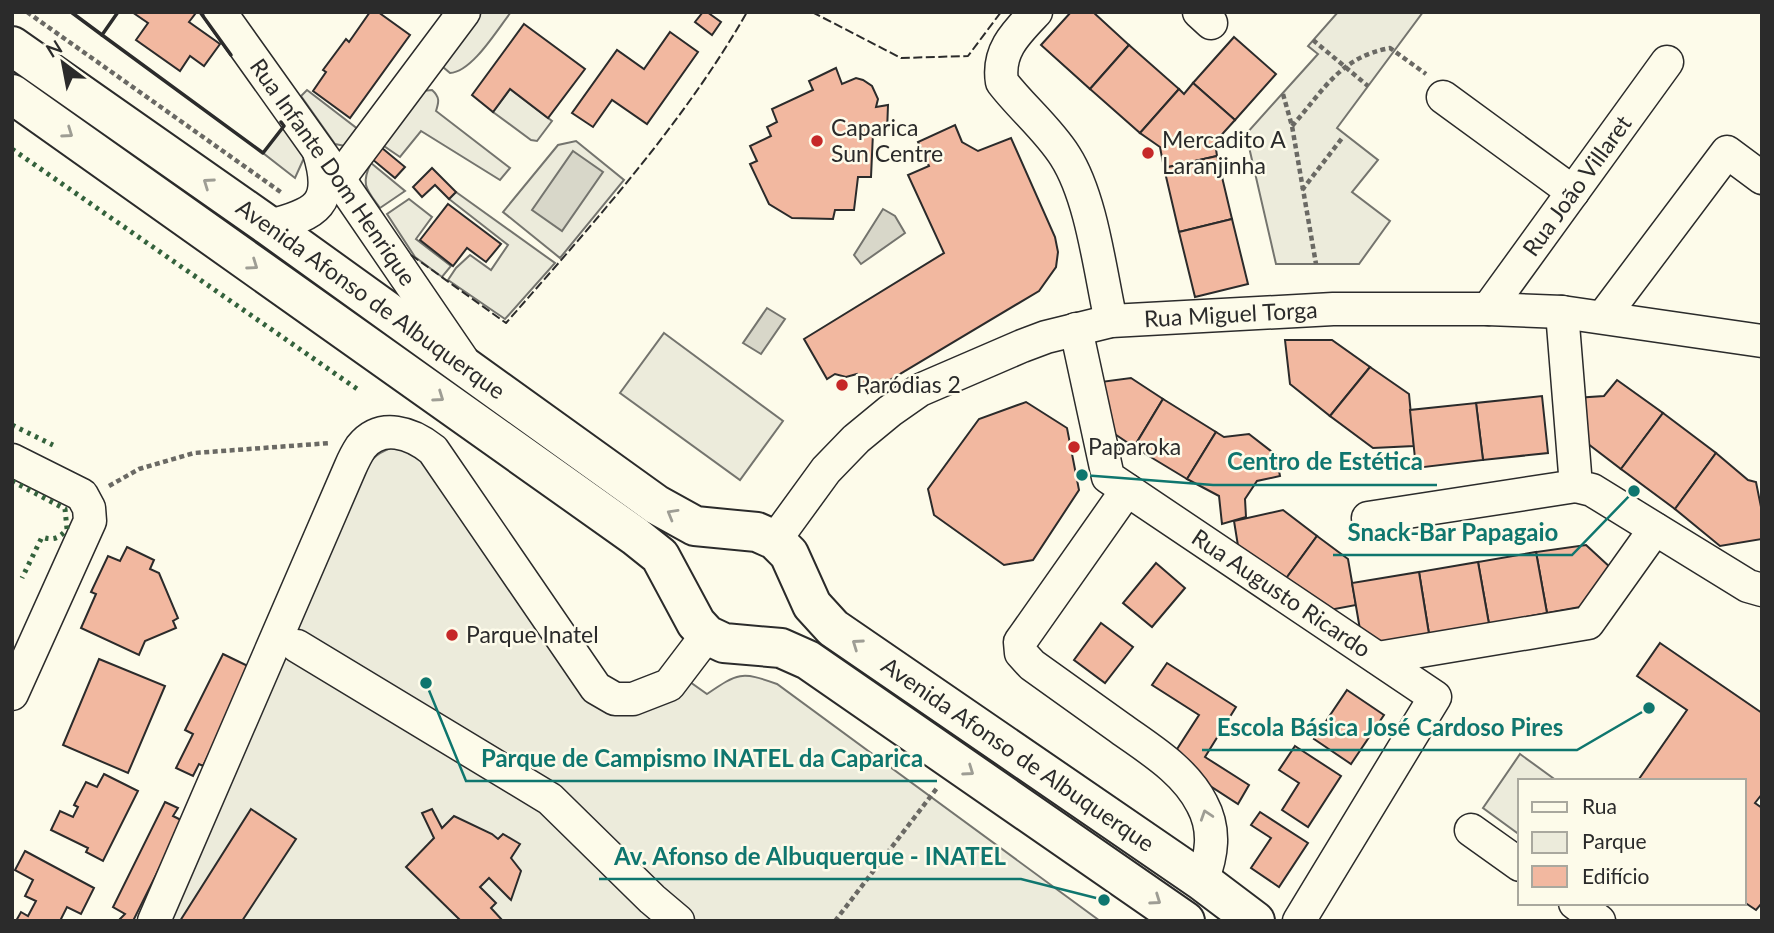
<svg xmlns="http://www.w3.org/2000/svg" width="1774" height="933" font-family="Lato,sans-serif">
<rect width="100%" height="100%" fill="#fdfbea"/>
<g fill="#ecebdb" stroke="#74746e" stroke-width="2">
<path d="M477 12H511C497 30 472 72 450 73L443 67 444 59Z"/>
<polygon points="1338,12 1423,12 1337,128 1378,160 1352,192 1390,221 1359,264 1276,264 1246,134 1318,54 1308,46"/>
<polygon points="510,89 552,121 537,141 531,140 493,112"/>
<polygon points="307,90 359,130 345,146 335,144 301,96"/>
<path d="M432 90C440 97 439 102 436 111L510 168 500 180 421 131 400 157 381 144 422 91Z"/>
<polygon points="284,126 304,158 295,178 263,153"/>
<polygon points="576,141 624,180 560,258 503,212 558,145"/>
<path d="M371 163 405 191 380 208C367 190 360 185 371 163Z"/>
<polygon points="456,192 555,263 505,319 448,280 456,268 470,255 491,270 508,245 449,199"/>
<polygon points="409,199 432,217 416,239 451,266 442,277 415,257 387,214"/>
<polygon points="664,333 783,421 740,480 620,393"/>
<path d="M399 445H412L588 694 690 682 707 694C738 673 741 671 777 684L1100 921H170L361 475C373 456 378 452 399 445Z"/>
<polygon points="1520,754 1557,781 1520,781 1520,835 1483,808"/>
</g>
<g fill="#d8d7c9" stroke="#74746e" stroke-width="2">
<polygon points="573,151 603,172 562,231 532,210"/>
<polygon points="883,209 895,216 905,233 861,264 854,255"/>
<polygon points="767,308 785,319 761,354 743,343"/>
</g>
<g fill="#f2b8a0" stroke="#2b2b2b" stroke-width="2">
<polygon points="132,12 193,12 195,14 189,22 220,44 204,66 190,56 180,71 136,40 148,23"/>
<polygon points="370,12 378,12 410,35 350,118 313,91 326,72 323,70 346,39 349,42"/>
<polygon points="703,12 707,12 721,22 712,35 695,22"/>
<polygon points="1071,12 1093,12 1129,45 1090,89 1041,45"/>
<polygon points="524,24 585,69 548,118 510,89 493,112 472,95"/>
<polygon points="670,32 698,52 647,124 612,100 593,127 572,113 617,50 644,69"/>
<polygon points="1234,37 1276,74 1235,120 1193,83"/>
<polygon points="1129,45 1179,89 1140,133 1090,89"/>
<polygon points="836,68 842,84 856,78 863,80 872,86 878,99 876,107 888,105 887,132 873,133 871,177 858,177 854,210 835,210 833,219 792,218 769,204 750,164 757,161 750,146 771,136 767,127 777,122 772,109 813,90 809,81"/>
<polygon points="1193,83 1235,120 1215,142 1217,156 1164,168 1160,147 1140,133 1179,89 1184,94"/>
<polygon points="955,125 962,142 978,151 1011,138 1055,237 1058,252 1056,267 1039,291 868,393 857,374 846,377 835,374 827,379 804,339 944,253 908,175 929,166 918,142"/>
<polygon points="382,148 405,167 395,178 372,159"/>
<polygon points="1217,156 1232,219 1179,232 1164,168"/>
<polygon points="432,168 456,192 449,199 435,185 422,197 413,187"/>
<polygon points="448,204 501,244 486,262 467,248 453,266 420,240"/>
<polygon points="1232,219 1248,284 1195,297 1179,232"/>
<polygon points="1285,340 1332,340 1370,367 1330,416 1290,384"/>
<polygon points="1370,367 1409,394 1414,446 1373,448 1330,416"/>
<polygon points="1131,378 1163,399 1134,447 1103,426 1093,383"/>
<polygon points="1617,380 1663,413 1621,469 1579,437 1575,398 1604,396"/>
<polygon points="1542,396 1548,453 1483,460 1476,403"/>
<polygon points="1163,399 1216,432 1187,479 1134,447"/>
<polygon points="1026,402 1067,428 1079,490 1033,560 1004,565 934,515 928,489 979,419"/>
<polygon points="1476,403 1483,460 1416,468 1410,410"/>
<polygon points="1663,413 1716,453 1675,509 1621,469"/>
<polygon points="1216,432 1224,437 1249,434 1276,455 1280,476 1257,481 1245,499 1246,517 1222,524 1219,496 1187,479"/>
<polygon points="1716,453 1748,480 1756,482 1762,512 1762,539 1720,546 1675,509"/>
<polygon points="1283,510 1317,536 1282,584 1239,552 1234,521"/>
<polygon points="1317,536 1348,559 1356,605 1319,612 1282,584"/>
<polygon points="1586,545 1612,569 1591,605 1547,613 1536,552"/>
<polygon points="127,547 154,560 150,569 159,573 178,618 173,621 176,628 145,641 139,655 81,628 96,594 91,592 108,556 120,561"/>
<polygon points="1536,552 1547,613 1489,624 1478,562"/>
<polygon points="1478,562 1489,624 1429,634 1419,572"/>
<polygon points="1156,563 1185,588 1152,627 1123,603"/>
<polygon points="1419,572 1429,634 1363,647 1352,583"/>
<polygon points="1101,623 1133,647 1105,683 1074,660"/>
<polygon points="1660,643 1762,713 1762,794 1755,803 1762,808 1762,903 1756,910 1744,902 1744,781 1639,779 1687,710 1637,676"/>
<polygon points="223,654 252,668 203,766 199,764 193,776 176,768 193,734 185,730"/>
<polygon points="99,659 165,686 128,773 63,745"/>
<polygon points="1167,663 1236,707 1205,757 1249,785 1238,804 1170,760 1199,715 1152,685"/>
<polygon points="1347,690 1384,715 1351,764 1314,739"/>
<polygon points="1295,746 1341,776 1308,827 1282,810 1299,783 1279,770"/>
<polygon points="104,774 138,791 103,861 86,852 88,848 51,830 60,811 73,817 78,807 74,805 86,782 97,787"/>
<polygon points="165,802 178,808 173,816 183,821 133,921 118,921 125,914 113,907"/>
<polygon points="251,809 296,839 242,921 180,921"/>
<polygon points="432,809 442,828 454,816 492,834 498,839 503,834 520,844 511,858 521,871 511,900 489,878 480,887 496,903 491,908 503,921 461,921 406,867 434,838 422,813"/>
<polygon points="1260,812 1308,843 1279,887 1251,868 1271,838 1251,825"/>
<polygon points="25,851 94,888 81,914 67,907 60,921 16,921 21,912 28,916 36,901 25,896 33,880 15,870"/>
</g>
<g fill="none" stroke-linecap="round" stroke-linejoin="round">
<defs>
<g id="minor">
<path id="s1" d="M220 12 339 179 462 359"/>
<path d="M1036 12C1016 33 997 51 1002 82 1021 107 1048 129 1065 156 1092 198 1100 272 1111 321"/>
<polyline points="1199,12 1211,23"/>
<polyline points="1443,97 1573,192"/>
<polyline points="339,179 464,12"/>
<path d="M269 226C317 214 335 204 319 152"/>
<path id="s2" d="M1488 309 1667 62"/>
<polyline points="1562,312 1576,486 1592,490 1748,586 1762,590"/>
<polyline points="1603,317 1727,152 1762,178"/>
<path id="s3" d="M1076 329 1108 477 1435 697 1299 921"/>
<polyline points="12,460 82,495 89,508 90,521 12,694"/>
<path d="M1127 490 1025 635 1020 642 1021 653 1032 665C1061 686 1091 707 1120 728 1149 749 1185 770 1202 804 1216 830 1212 855 1202 881"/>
<polyline points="1368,518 1576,486"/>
<path id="s4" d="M775 540 826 470 856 439 890 411 920 390 1022 346 1046 337 1111 321 1333 309H1488L1562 312 1762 341"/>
<polyline points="297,646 550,799 652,899 678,921"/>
<polyline points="1378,658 1588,623 1655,529"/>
<polyline points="1471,830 1520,865"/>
<polyline points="1575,903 1599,921"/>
<path d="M154 921 350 468C353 461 357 453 361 447 381 422 412 433 433 450L596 688 615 699H633L669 685 707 635"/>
</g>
<g id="major">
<path id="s5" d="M12 46 269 226 657 505 695 526 757 532 775 540 789 554 812 605 833 628 1202 881 1255 921"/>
<polyline points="12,94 635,536 660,556 696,623 707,635 724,643 781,648 808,660 1185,921"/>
</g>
</defs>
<use href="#minor" stroke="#2b2b2b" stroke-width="35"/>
<use href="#major" stroke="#2b2b2b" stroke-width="42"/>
<g stroke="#6a6964" stroke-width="4.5" stroke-dasharray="5 3.5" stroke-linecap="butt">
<polyline points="27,12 282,193"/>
<polyline points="1313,40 1368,86"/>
<polyline points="1283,94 1292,126 1316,264"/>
<path d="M1292 126C1324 90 1340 57 1390 48L1426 74"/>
<polyline points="1302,190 1343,137"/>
<polyline points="109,486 139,469 194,453 331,443"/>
<polyline points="835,921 937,788"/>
</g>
<use href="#minor" stroke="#fdfbea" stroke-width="32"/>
<use href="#major" stroke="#fdfbea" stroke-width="38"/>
<g stroke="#34623c" stroke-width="5" stroke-dasharray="3.5 5" stroke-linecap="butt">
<polyline points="12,149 360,391"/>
<polyline points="12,425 53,445"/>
<path d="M12 481 65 509 67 529C60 538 53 541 42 537L22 578"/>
</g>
<g stroke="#2b2b2b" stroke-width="2" stroke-dasharray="9 3.5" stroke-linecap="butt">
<polyline points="812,12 901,58 968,56 1001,12"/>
<path d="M411 255 506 323C590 227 684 123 747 12"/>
</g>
<g stroke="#2b2b2b" stroke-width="3.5">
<polyline points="71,12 102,35"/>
<polyline points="118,12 102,35 263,153 284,126 281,122"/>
<polyline points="200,12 231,55"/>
</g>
</g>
<defs><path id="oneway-chevron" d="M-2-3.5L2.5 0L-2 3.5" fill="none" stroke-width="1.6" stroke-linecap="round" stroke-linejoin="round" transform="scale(1.75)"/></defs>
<g stroke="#9e9d94">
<use href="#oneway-chevron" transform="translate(68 133) rotate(35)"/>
<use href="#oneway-chevron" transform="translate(208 183) rotate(-145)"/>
<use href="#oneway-chevron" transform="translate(253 265) rotate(35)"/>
<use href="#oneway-chevron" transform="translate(439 397) rotate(35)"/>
<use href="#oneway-chevron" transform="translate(672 514) rotate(-150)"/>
<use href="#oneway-chevron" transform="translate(857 644) rotate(-145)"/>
<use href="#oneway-chevron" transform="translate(969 771) rotate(35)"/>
<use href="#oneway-chevron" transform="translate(1206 815) rotate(-108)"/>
<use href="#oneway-chevron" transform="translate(1156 900) rotate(35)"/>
</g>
<g fill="#c62828" stroke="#fdfbea" stroke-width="2.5">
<circle cx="817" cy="141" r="7"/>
<circle cx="1148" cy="153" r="7"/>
<circle cx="842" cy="385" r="7"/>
<circle cx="1074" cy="447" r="7"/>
<circle cx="452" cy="635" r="7"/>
</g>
<g text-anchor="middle" stroke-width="5" stroke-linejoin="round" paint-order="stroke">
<g font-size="23" fill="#2b2b2b" stroke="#fdfbea" text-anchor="start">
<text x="831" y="136">Caparica<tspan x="831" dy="26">Sun Centre</tspan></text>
<text x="1162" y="148">Mercadito A<tspan x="1162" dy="26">Laranjinha</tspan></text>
<text x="856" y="393">Paródias 2</text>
<text x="1088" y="455">Paparoka</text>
<text x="466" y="643">Parque Inatel</text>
</g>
<g font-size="23" fill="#2b2b2b" stroke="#fdfbea">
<text dy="8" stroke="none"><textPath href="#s1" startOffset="196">Rua Infante Dom Henrique</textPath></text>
<text dy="8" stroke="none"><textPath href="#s2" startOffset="152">Rua João Villaret</textPath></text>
<text dy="8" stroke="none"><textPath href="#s5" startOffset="439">Avenida Afonso de Albuquerque</textPath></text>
<text dy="8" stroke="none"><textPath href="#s4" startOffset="534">Rua Miguel Torga</textPath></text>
<text dy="8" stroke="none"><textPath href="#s3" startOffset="360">Rua Augusto Ricardo</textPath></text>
<text dy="8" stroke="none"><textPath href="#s5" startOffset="1248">Avenida Afonso de Albuquerque</textPath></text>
</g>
</g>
<path fill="none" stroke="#0f766e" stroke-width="2.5" d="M1082 475L1213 485H1437M1634 491L1572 555H1333M1649 708L1577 750H1202M426 683L466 781H937M1104 900L1021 879H599"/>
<g fill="#0f766e" stroke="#fdfbea" stroke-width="2.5">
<circle cx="1082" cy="475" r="7"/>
<circle cx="1634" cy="491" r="7"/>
<circle cx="1649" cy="708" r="7"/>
<circle cx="426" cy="683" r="7"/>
<circle cx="1104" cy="900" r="7"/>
</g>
<g font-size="24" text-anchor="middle" font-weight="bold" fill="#0f766e" stroke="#fdfbea" stroke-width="5" stroke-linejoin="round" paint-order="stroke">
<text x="1325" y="470">Centro de Estética</text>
<text x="1453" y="541">Snack-Bar Papagaio</text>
<text x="1390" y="736">Escola Básica José Cardoso Pires</text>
<text x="702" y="767">Parque de Campismo INATEL da Caparica</text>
<text x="810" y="865">Av. Afonso de Albuquerque - INATEL</text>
</g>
<rect width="1774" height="933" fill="none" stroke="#2b2b2b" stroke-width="28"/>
<rect x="1518" y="779" width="228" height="126" fill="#fdfbea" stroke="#a9a89e" stroke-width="2"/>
<rect x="1532" y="802" width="35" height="10" fill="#fdfbea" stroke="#a9a89e" stroke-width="2"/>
<text x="1582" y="814" font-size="21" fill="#2b2b2b">Rua</text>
<rect x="1532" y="832" width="35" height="21" fill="#ecebdb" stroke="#a9a89e" stroke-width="2"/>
<text x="1582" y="849" font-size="21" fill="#2b2b2b">Parque</text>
<rect x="1532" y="866" width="35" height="21" fill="#f2b8a0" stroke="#a9a89e" stroke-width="2"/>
<text x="1582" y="884" font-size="21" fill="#2b2b2b">Edifício</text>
<g transform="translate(63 63) rotate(328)" stroke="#fdfbea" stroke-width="5" paint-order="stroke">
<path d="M0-5L12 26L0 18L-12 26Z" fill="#2b2b2b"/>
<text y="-10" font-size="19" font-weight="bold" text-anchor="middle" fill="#2b2b2b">N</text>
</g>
</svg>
